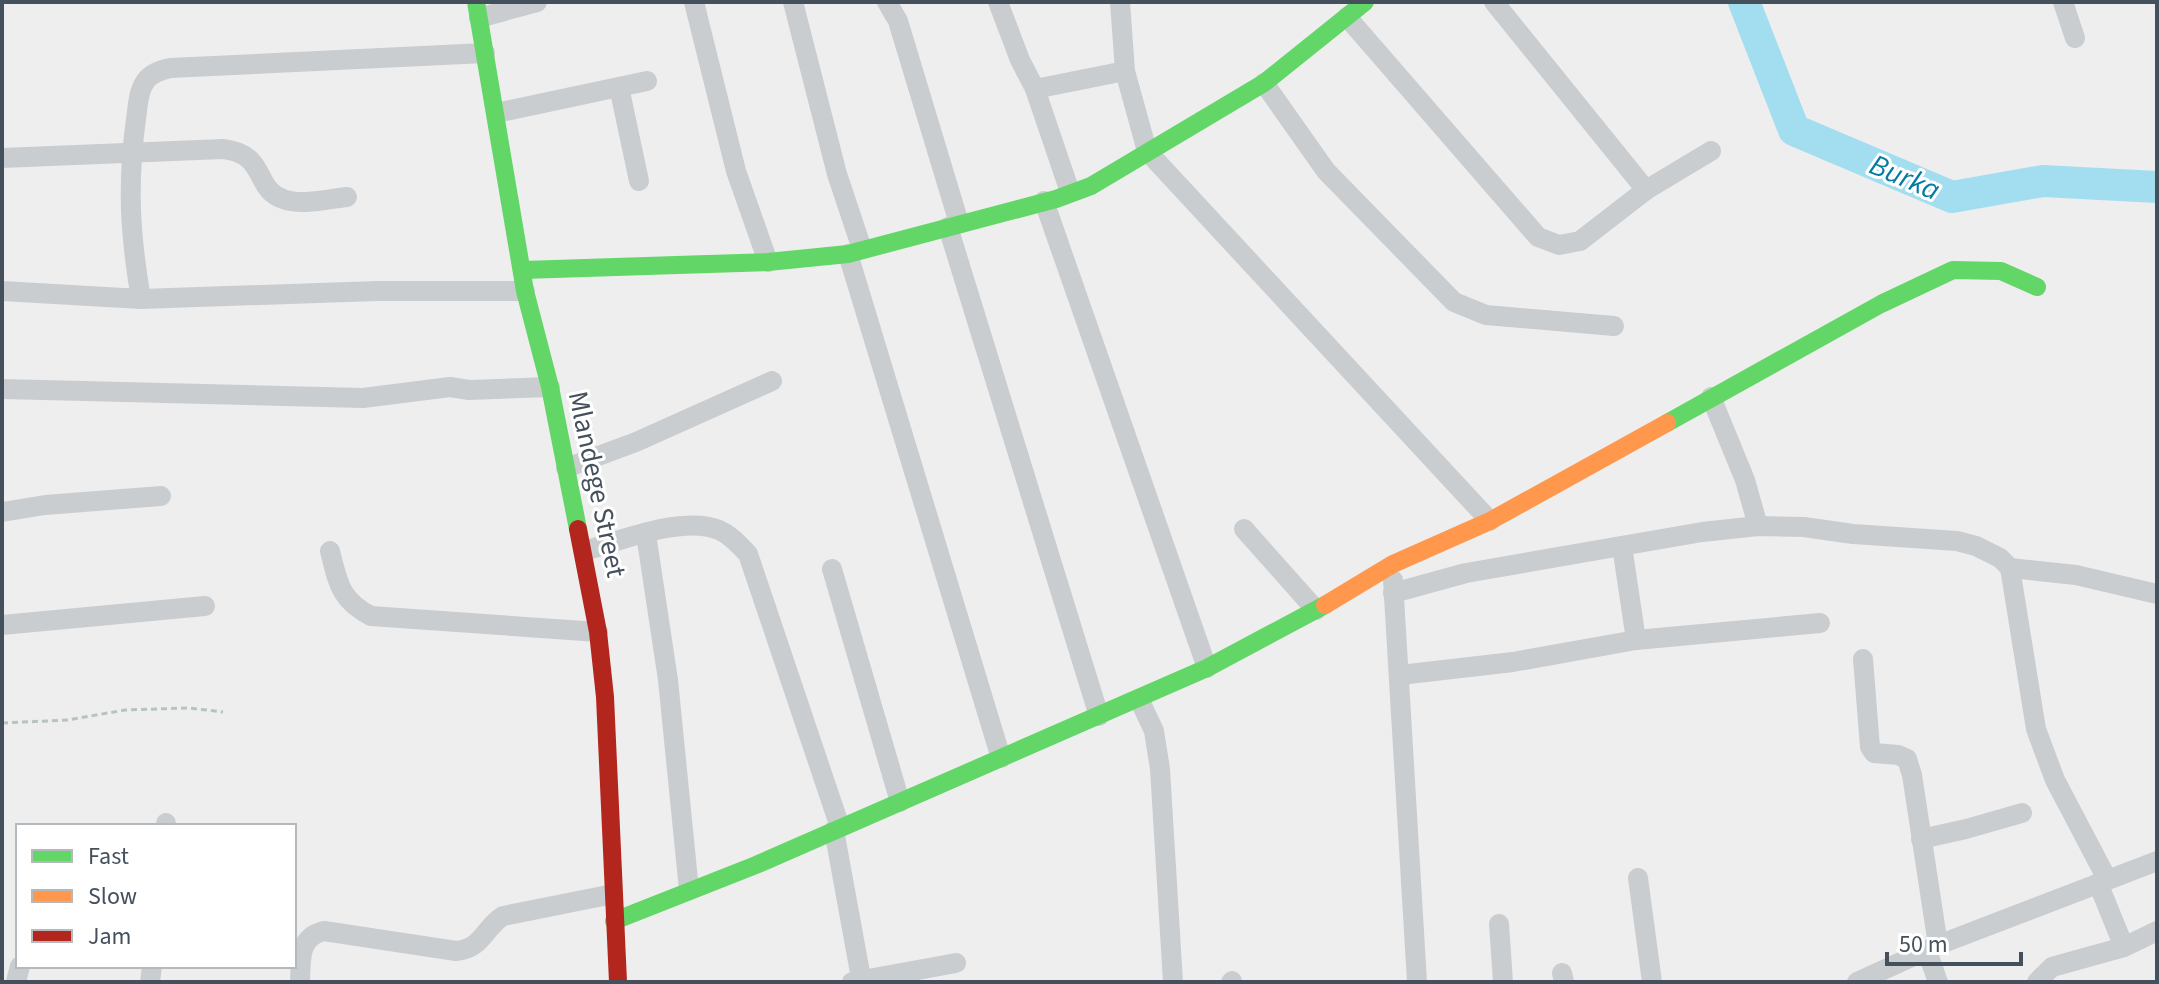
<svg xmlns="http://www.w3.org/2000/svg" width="2159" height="984" font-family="'Source Sans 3',sans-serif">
<rect width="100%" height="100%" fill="#efeeee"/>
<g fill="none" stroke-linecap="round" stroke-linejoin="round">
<polyline stroke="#a3def0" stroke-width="32" points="1744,2 1794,130 1952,197 2043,181 2157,187"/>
<polyline stroke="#b6c4c0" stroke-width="3" stroke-dasharray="6 4" stroke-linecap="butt" points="2,723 68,720 125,710 189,708 223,712"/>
<g stroke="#cacdd0" stroke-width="20">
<polyline points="694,2 736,171 768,262"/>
<polyline points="793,2 837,174 862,249"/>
<polyline points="887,2 898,21 959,223"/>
<polyline points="998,2 1020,60 1035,89 1070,192"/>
<polyline points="1120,2 1125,71 1147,151 1490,521"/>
<polyline points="1494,2 1646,190"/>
<polyline points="2063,2 2075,38"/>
<polyline points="1347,17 1538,237 1559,245 1580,241 1646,190 1711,151"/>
<polyline points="479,18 537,2"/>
<polyline points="1264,83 1326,171 1454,302 1486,315 1614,326"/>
<polyline points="619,87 639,181"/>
<polyline points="1035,89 1125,71"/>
<polyline points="496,113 647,81"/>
<path d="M2 158 223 149C268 154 253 189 283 199 301 206 328 199 347 197"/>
<polyline points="1044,201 1207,668"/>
<polyline points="948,227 1099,716"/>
<polyline points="848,254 1001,758"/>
<polyline points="2,291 141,299 377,291 525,291"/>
<path d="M141 299C130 234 127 185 136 119 138 106 138 89 148 78 154 72 162 70 170 68L485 53"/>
<polyline points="2,389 363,398 450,387 469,390 550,387"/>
<polyline points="1711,397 1745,480 1758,526"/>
<polyline points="566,468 636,442 772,381"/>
<polyline points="2,512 45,505 161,496"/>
<polyline points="1244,529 1316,610"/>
<polyline points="646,534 668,680 689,890"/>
<polyline points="1622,546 1636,640"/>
<path d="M330 551C338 583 340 600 371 616L598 632"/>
<path d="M584 551C620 541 683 515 719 530 731 535 739 545 748 554L840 827"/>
<polyline points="2010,568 2036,729 2055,780 2107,879"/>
<polyline points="832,569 900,802"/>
<polyline points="1393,580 1417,982"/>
<polyline points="1393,593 1466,573 1702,532 1758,526 1804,527 1853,534 1957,541 1976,546 2000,558 2010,568 2076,575 2157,594"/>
<polyline points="2,625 205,606"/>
<polyline points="1863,659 1870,747 1874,753 1898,755 1907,759 1912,775 1938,945"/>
<polyline points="1400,675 1513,662 1636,640 1820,623"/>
<polyline points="1139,699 1154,731 1160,769 1173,982"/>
<polyline points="166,826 166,823"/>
<polyline points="834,830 861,978"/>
<polyline points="1921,839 1966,829 2022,813"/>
<polyline points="1638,878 1652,982"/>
<polyline points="2098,883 2124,947"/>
<polyline points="1499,924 1503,982"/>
<polyline points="1927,951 1938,982"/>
<polyline points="1562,973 1564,982"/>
<polyline points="16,982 20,966"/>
<polyline points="150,982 152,966"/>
<path d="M300 982C301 960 298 937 324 931L456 951C482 949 484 928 503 916L613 894"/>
<polyline points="852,982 956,963"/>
<polyline points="1231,982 1232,981"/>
<polyline points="1857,982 1938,945 2157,861"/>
<polyline points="2037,982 2052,967 2124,947 2157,931"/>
</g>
<g stroke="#63d668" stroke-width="18">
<polyline points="476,2 525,291 550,387 578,529"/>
<polyline points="523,270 768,262 848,254 1056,199 1091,186 1264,83 1365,2"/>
<polyline points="1667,423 1881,304 1953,270 2001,271 2037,287"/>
<polyline points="614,921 756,865 1207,668 1325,605"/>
</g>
<polyline stroke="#ff974d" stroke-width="18" points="1325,605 1393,564 1490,521 1667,423"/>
<polyline stroke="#b3261e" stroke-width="18" points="578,529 598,632 605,697 618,982"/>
</g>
<g text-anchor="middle" stroke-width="6" stroke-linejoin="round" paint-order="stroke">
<g font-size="28" fill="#44505c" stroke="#fff">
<text transform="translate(598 484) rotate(78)" y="10">Mlandege Street</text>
</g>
<g font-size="30" font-style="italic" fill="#047ba0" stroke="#fff">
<text transform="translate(1905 177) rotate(23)" y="10">Burka</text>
</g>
</g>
<rect width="2159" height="984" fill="none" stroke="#44505c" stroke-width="8"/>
<rect x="16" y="824" width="280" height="144" fill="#ffffff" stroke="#b4b9be" stroke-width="2"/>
<rect x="32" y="850" width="40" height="12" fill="#63d668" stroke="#b4b9be" stroke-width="2"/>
<text x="88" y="864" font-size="24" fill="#44505c">Fast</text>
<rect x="32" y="890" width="40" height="12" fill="#ff974d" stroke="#b4b9be" stroke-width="2"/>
<text x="88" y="904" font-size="24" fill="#44505c">Slow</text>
<rect x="32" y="930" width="40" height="12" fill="#b3261e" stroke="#b4b9be" stroke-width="2"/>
<text x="88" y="944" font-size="24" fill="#44505c">Jam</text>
<path d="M1887 952v12h134v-12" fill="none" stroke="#44505c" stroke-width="4"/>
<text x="1899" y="952" font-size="24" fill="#44505c" stroke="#ffffff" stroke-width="6" paint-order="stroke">50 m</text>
</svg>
